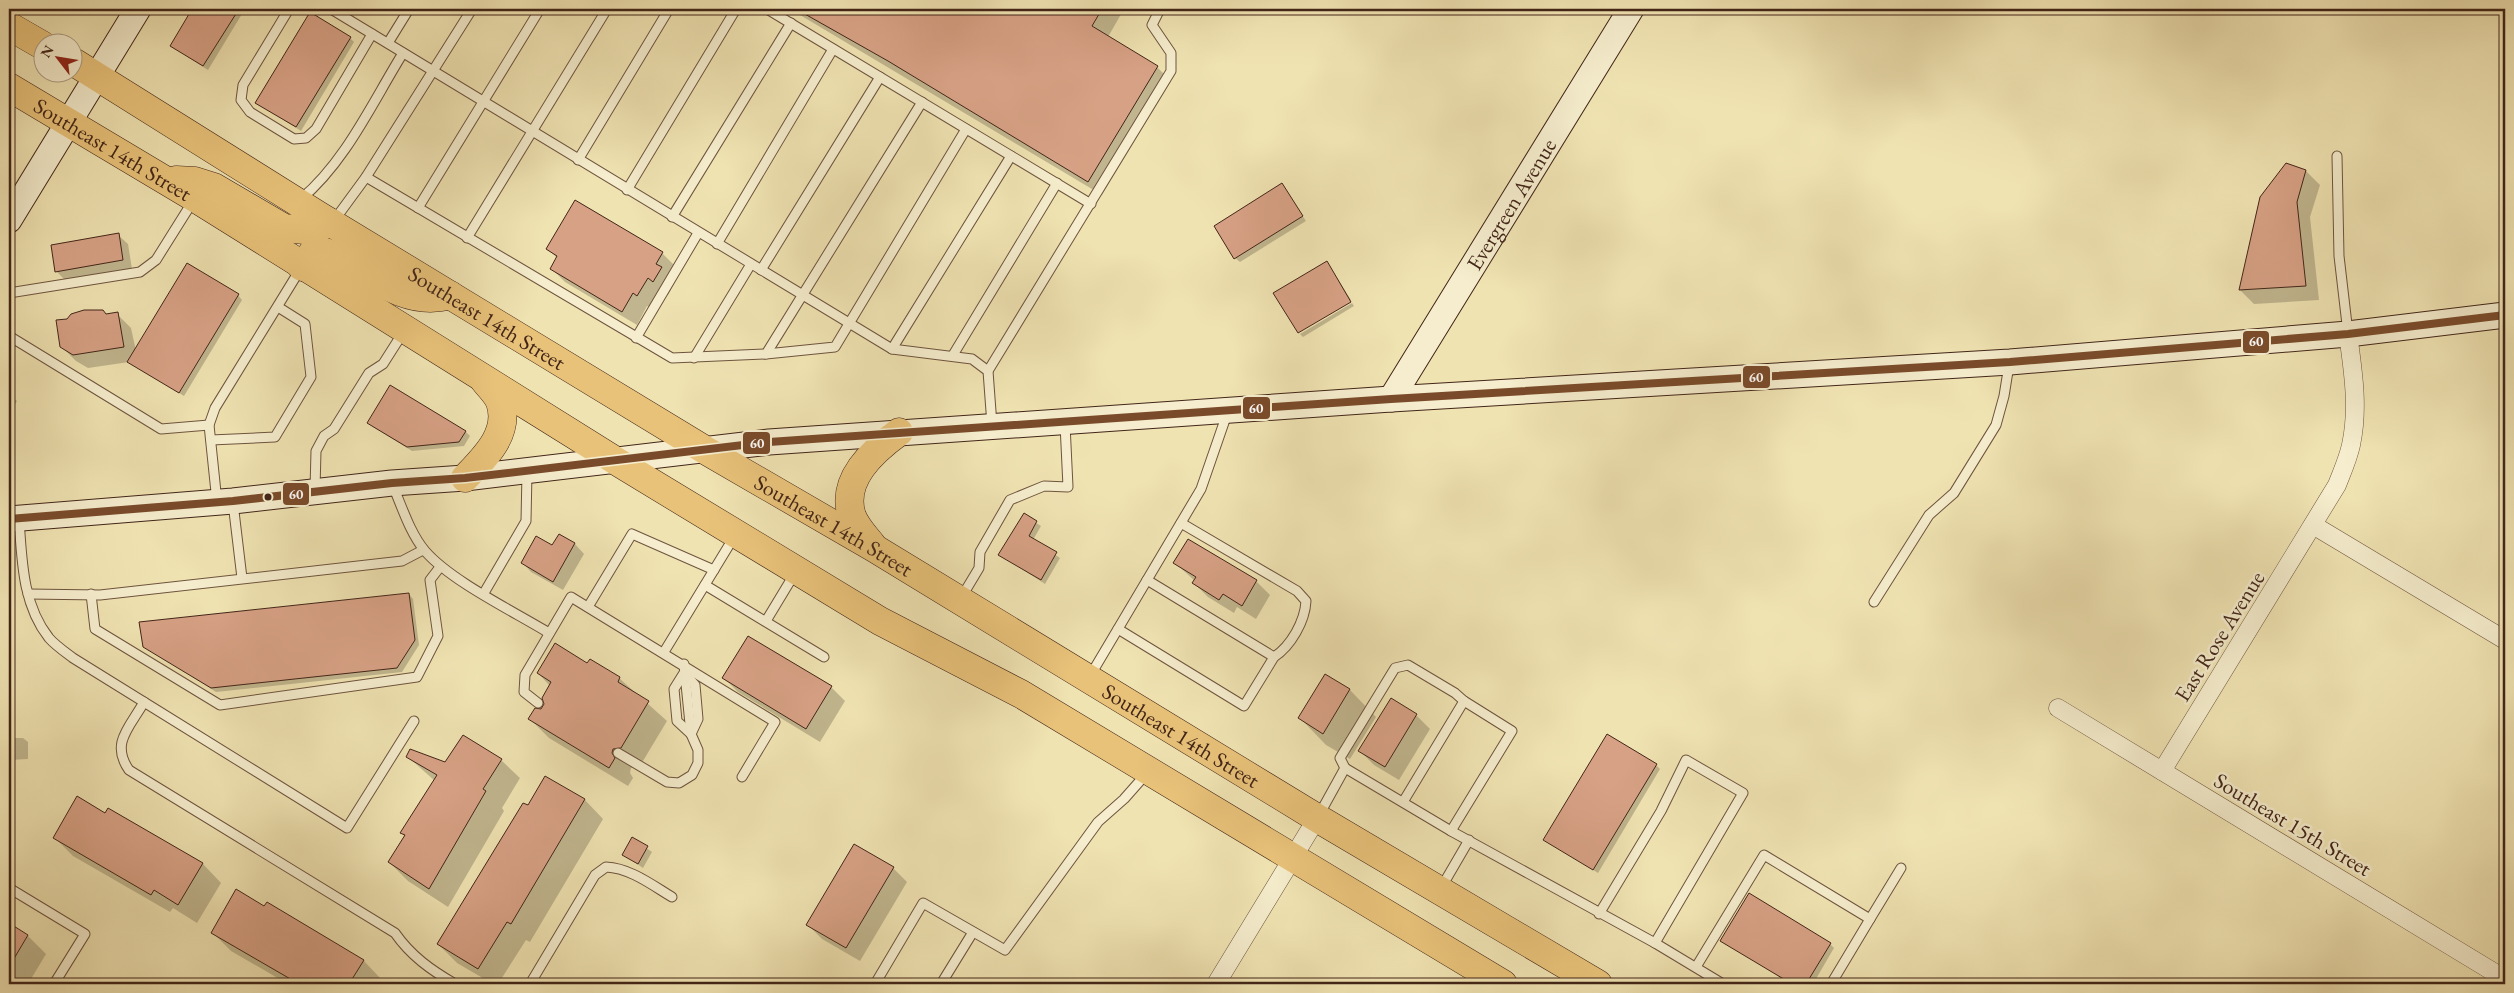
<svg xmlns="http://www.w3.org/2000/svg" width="2514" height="993" font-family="'EB Garamond',serif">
<rect width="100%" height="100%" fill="#f0e3b2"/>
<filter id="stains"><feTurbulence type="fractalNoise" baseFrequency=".004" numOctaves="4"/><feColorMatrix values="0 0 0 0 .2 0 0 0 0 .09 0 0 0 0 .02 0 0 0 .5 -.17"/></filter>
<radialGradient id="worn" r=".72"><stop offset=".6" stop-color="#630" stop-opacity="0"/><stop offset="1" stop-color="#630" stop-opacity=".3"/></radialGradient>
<g fill="#0003">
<polygon points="194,9 245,9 208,70 171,46"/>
<polygon points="790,9 1124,9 1108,37 1157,67 1171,81 1102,195"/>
<polygon points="350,38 354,42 301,131 257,103"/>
<polygon points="2306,171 2320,185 2310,217 2319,300 2254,304 2240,290"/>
<polygon points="1282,185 1306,221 1240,262 1235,258"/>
<polygon points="118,235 128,244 132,269 65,280 56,271"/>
<polygon points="548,249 662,253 676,267 670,278 675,282 668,295 662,292 652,309 647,306 637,325 565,282 551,268 557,258"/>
<polygon points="1327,262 1351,300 1298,332"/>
<polygon points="238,295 242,300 184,396 129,362 88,368 76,361 61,346 106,315 117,314 131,328 136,351"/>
<polygon points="1352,303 1354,306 1303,337 1300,334"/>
<polygon points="390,387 466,432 470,436 464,446 412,451 373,427 369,423"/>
<polygon points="9,395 17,401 9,414"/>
<polygon points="1024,515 1041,526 1033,540 1060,558 1045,584 1000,555"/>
<polygon points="560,536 575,544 584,554 563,590 531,572 522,562 553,547"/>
<polygon points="1175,563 1256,581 1270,595 1256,619 1237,607 1234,613 1208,597 1194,583 1195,581"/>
<polygon points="409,594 413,599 419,645 402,672 216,692 144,646"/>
<polygon points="587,664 619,678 667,721 640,766 631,768 630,773 633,778 628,786 549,738 530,719 545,705 550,686 538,673"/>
<polygon points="1326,676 1350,690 1376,717 1350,759 1326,745 1300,718"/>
<polygon points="724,678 831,687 845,701 820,742 738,692"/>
<polygon points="1416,715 1430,729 1399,780 1374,765 1360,751"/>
<polygon points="9,738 23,738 28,742 28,759 9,760"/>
<polygon points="408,757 445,764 501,760 520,778 502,808 504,811 448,907 408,881 389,862 405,837 402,833 435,781"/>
<polygon points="1656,765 1660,769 1598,873 1545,840"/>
<polygon points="546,778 585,800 603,819 530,942 526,940 498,984 493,984 457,963 438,944"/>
<polygon points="109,810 203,864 221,883 197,923 173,908 170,912 73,856 55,838 106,814"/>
<polygon points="633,839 652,852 643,868 624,855"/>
<polygon points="893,868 907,882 860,961 822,939 808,925"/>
<polygon points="267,904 364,961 382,980 379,984 288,984 231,951 213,933 264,908"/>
<polygon points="9,925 28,936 46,954 28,984 9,984"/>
<polygon points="1722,941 1830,944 1834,948 1813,984 1791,984"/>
</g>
<g fill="#d7a185" stroke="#422518">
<polygon points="192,9 239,9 203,66 170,46"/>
<polygon points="796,9 1102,9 1092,26 1158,66 1088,182 888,61"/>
<polygon points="310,12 351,37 296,127 255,103"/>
<polygon points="2286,163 2306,170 2297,202 2306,286 2239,290 2260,197"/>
<polygon points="1282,183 1303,216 1234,259 1214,226"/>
<polygon points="575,200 663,252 656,264 662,267 653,282 648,278 637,296 633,293 622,312 550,269 557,256 546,249"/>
<polygon points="119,233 123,260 55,272 51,245"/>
<polygon points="1327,261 1351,302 1298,333 1273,293"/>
<polygon points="187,263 239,294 179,393 127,362"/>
<polygon points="84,310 103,310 106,314 118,312 124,347 73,355 60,347 56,320 67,319 71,314"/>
<polygon points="390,385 466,431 459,442 407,447 367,423"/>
<polygon points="1024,513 1037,521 1029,536 1057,552 1041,580 998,555"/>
<polygon points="559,534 575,543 553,582 521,563 536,536 552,545"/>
<polygon points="1188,539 1257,580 1242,606 1223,594 1219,600 1192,583 1196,577 1173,563"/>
<polygon points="409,593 415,640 397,668 211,688 143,647 139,622"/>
<polygon points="748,636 832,686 806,729 722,678"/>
<polygon points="555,643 587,663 590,659 620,677 618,682 649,701 621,748 613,749 612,753 615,758 609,768 528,719 535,708 541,709 544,704 542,698 551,682 537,673"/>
<polygon points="1325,674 1350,689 1323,734 1298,718"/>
<polygon points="1391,698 1417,714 1385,767 1358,751"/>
<polygon points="1607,734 1657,764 1593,870 1543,840"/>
<polygon points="463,735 502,759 483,789 486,791 429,889 388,862 405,835 400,833 437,775 406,757 410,749 445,762"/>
<polygon points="545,776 585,799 511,924 507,922 478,969 437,944 523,803 528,805"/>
<polygon points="77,796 105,813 108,808 203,863 178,905 154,890 151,895 53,838"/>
<polygon points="632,837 648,846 638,864 622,855"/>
<polygon points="854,844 894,867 846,948 806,925"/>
<polygon points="236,889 264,906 267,902 364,960 349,984 299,984 211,933"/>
<polygon points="1749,893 1831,943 1806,984 1792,984 1720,941"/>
<polygon points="9,923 28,935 9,967"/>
</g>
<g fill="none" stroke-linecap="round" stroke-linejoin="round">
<defs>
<g id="lane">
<polyline points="289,9 243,85 241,100 250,112 294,139 306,138 316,129 372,34"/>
<polyline points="331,9 892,349 972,359 988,371 992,425"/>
<polyline points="767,9 1091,204"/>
<polyline points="388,43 409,9"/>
<polyline points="2337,156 2339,256 2348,333"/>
<polyline points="578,160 669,9"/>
<polyline points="366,177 672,358 766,354 835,347 966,129"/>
<polyline points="627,190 736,9"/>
<path d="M301 199C346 161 372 103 403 53"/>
<polyline points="418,208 540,9"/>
<polyline points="672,217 791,23"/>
<polyline points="333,222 366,177 472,9"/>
<polyline points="467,238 607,9"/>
<polyline points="717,244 833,49"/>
<polyline points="761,270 880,77"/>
<polyline points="9,293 140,272 156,260 193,201"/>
<polyline points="9,336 161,429 209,425"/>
<polyline points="636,338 698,233"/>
<polyline points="892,349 1011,156"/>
<polyline points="766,354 922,102"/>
<polyline points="953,355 1057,183"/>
<polyline points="694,358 751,264"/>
<polyline points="988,371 1171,71 1171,53 1152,25 1160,9"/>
<polyline points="211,440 275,437 311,377 305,324 278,307"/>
<path d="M393 486C402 507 410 533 425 551 451 581 513 611 549 633"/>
<polyline points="315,489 316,451 324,436 334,429 369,373 383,364 404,331"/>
<polyline points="217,502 209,425 215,408 301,268"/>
<polyline points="233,503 242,578"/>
<path d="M19 519C22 559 22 604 49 638 55 645 65 652 73 658L347 828 414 721"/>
<path d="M1181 523 1297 591 1306 601C1305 621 1291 646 1274 657"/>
<polyline points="705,585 824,657"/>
<polyline points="484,593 526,521 527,473"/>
<polyline points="28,594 100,595 402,561 423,550"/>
<polyline points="91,594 95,629 220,705 417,677 438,636 430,580 440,567"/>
<polyline points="961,598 979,568 980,552 1010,500 1044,486 1068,487 1065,424"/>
<polyline points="1874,602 1929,515 1954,493 1996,425 2004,396 2009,365"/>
<polyline points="588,607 632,534 714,570"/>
<polyline points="766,621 795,573"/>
<polyline points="1118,629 1244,706 1274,657 1147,580"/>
<polyline points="664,652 734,537"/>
<polygon points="684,673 695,685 698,719 691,734 677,721 674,689"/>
<polyline points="1090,676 1201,489 1228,411"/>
<path d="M144 702C130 727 110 743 129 770L395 933C411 956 431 970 455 984"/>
<polyline points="538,703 524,692 525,675 571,597 775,722 742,777"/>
<polyline points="618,753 667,782 679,783 692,775 698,763 698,750 691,734 684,664"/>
<polyline points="1345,768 1340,758 1395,668 1408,665 1455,693 1464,701"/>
<polyline points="1403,802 1464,701 1512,731 1451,831"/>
<polyline points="1319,815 1345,768 1451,831 1655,943 1723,984"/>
<polyline points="9,888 85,934 54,984"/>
<polyline points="1441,888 1469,840"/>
<polyline points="1599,914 1661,811 1686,760 1743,793 1655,943"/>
<polyline points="1870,919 1901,868"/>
<polyline points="1696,967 1764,855 1870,919 1831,984"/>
<path d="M530 984 595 875 606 867C630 868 652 885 672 897"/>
<polyline points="875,984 923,903 1005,950 1098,822 1124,799 1147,773"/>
<polyline points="941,984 973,932"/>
</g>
<g id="street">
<polyline points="2313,525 2505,640"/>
<polyline points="2058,708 2505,979"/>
<path d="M2162 771 2337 485C2342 472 2348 459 2351 445 2359 408 2353 371 2348 334"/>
<polyline points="1216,984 1317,818"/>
</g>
<g id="secondary">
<polyline points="9,220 138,9"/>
<path id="s1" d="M1391 399 1631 9"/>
<polyline points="9,519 233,501 392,483 465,478 769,442 1391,399 2010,362 2348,334 2505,315"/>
</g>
<g id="primary">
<polyline points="9,26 42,45"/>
<path id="s2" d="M72 61 318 215 705 450 874 548 1317 818 1598 984"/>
<path id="s3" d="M9 87 195 198 616 461 880 621 1021 694 1503 984"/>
<polyline points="176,180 195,181 214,187 284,228 305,230 332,223"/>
<path d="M302 267 313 252 322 251 334 255C369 275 408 308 450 295"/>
<path d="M465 478C484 458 511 433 500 402 497 394 489 387 484 380"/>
<path d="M872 545C865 536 856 527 852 516 840 480 873 451 899 432"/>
</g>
</defs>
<use href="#lane" stroke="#6e543e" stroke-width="11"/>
<use href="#street" stroke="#6e543e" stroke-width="19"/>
<use href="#secondary" stroke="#422518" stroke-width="27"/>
<use href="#primary" stroke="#422518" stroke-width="29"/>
<use href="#lane" stroke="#f5edcd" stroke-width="9"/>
<use href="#street" stroke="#f5edcd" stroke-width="18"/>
<use href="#secondary" stroke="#f5edcd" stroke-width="25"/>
<use href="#primary" stroke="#e8c279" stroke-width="28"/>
<defs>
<polyline id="bus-1" points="9,519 233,501 392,483 465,478 769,442 1391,399 2010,362 2348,334 2505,315"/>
</defs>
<use href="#bus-1" stroke="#f5edcd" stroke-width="11"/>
<use href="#bus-1" stroke="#7a4b2a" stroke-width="8"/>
</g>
<circle fill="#422518" stroke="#f5edcd" stroke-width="2" cx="268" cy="497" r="4.5"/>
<g text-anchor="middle" stroke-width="5" stroke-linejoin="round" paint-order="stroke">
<g font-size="22" fill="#422518" stroke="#f5edcd">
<text dy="8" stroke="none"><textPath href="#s3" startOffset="121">Southeast 14th Street</textPath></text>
<text dy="8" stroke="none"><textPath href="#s1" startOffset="229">Evergreen Avenue</textPath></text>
<text dy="8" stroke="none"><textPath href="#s2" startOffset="488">Southeast 14th Street</textPath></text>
<text dy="8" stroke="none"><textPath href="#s2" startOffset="892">Southeast 14th Street</textPath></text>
<text transform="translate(2219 636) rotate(-58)" y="8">East Rose Avenue</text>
<text dy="8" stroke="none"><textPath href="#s2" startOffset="1298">Southeast 14th Street</textPath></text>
<text transform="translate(2293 824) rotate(31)" y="8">Southeast 15th Street</text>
</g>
</g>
<g stroke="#f5edcd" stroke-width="2">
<rect x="2242" y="330" width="28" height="24" rx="5" fill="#7a4b2a"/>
<rect x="1742" y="365" width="29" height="24" rx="5" fill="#7a4b2a"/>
<rect x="1242" y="396" width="29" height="24" rx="5" fill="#7a4b2a"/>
<rect x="742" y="431" width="29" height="24" rx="5" fill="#7a4b2a"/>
<rect x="282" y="482" width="28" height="24" rx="5" fill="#7a4b2a"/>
</g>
<g font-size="14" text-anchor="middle" font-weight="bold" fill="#fff">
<text x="2256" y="346">60</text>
<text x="1756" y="382">60</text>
<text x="1256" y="413">60</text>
<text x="757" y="448">60</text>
<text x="296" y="499">60</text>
</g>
<rect width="2514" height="993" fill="none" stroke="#f0e3b2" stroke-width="30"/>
<rect x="10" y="10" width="2494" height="973" fill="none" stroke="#422518" stroke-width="2.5"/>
<rect x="15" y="15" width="2484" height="963" fill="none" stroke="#422518"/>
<g transform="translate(58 58) rotate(301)"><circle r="24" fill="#f5edcd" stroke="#ad9d85"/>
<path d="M0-4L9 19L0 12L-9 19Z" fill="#8f2418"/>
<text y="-8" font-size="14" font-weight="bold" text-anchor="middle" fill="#422518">N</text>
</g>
<rect width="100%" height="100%" filter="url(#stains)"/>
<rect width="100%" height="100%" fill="url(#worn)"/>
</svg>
